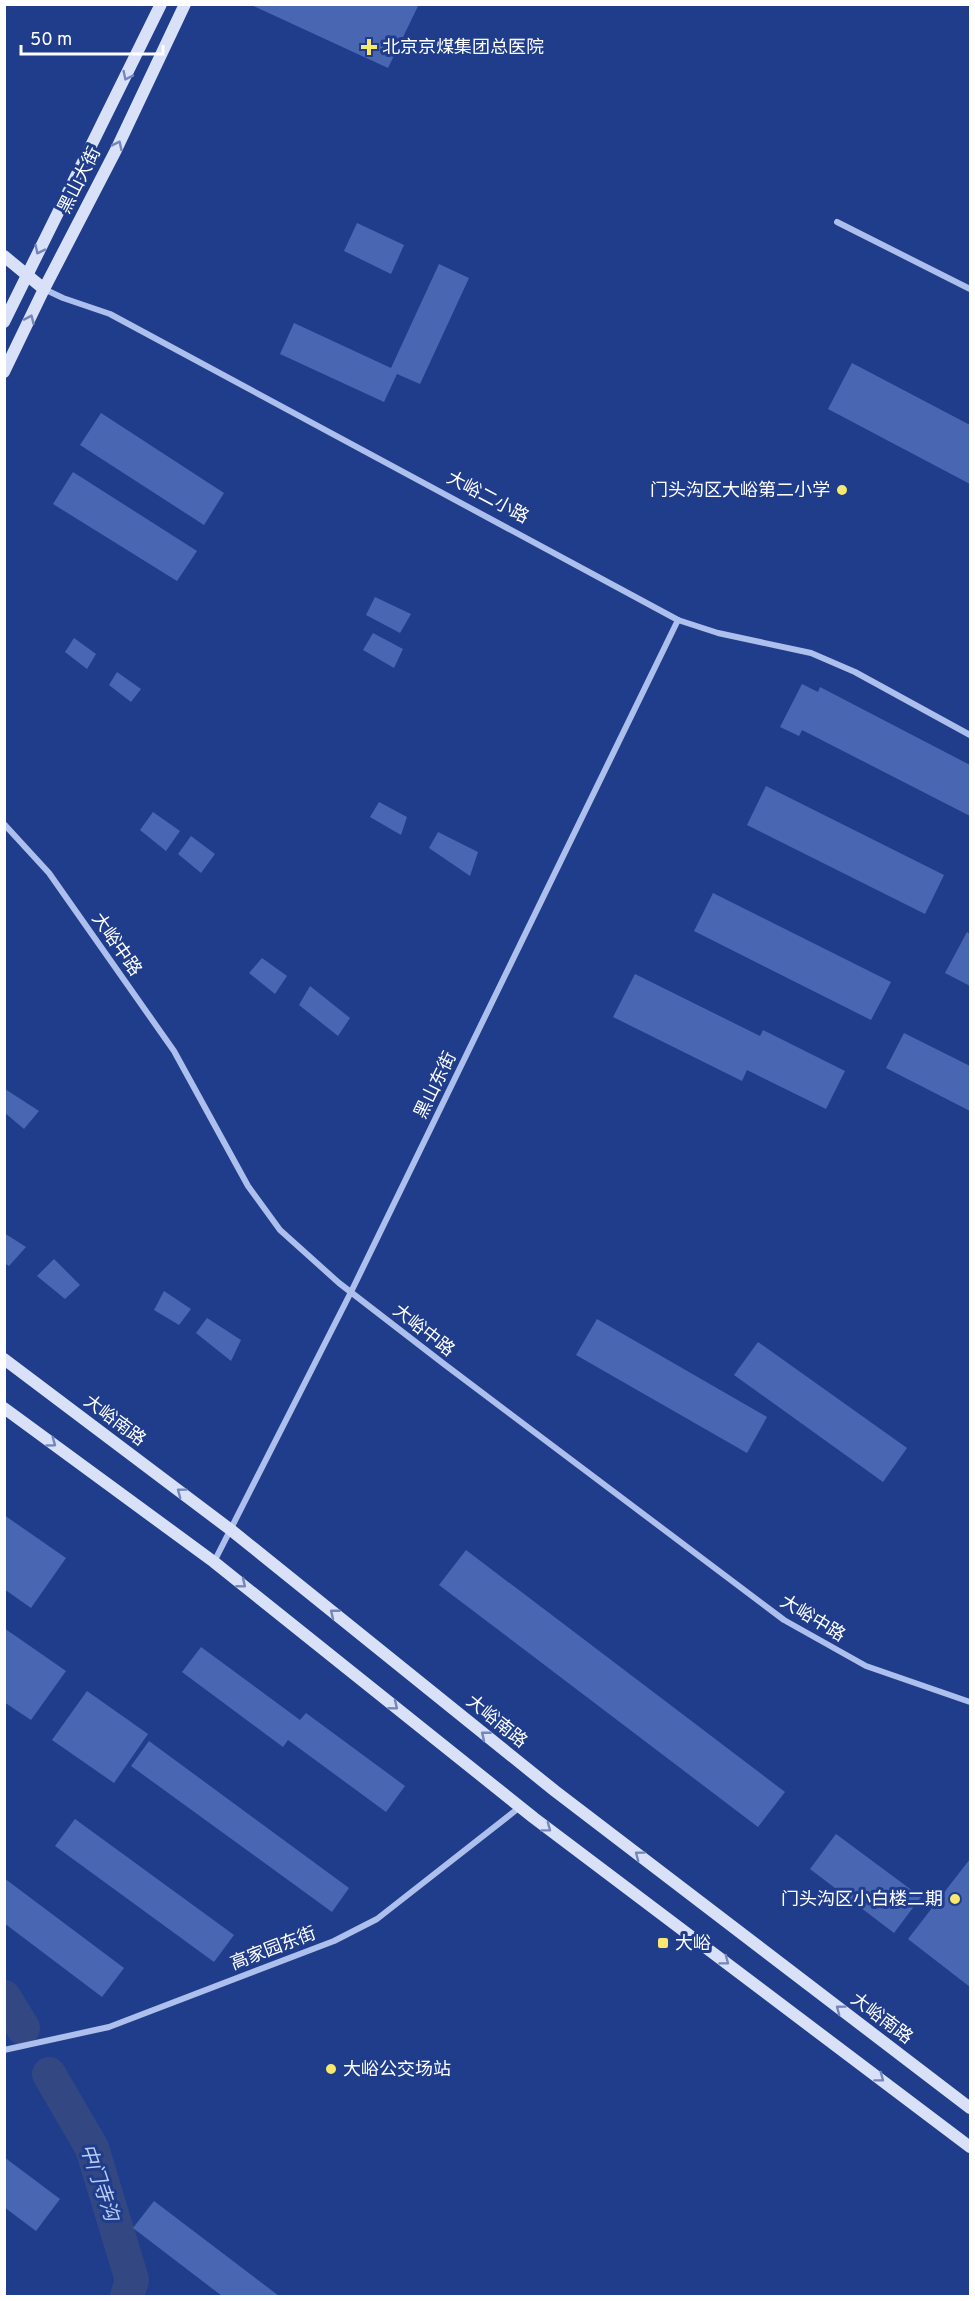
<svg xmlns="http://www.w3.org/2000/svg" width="975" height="2301" font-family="Overpass,'Noto Sans SC',sans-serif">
<rect width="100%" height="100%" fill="#203d8c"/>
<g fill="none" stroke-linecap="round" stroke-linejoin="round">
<g stroke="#334883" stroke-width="34">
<polyline points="4,1997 23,2028"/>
<polyline points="49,2074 92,2148 132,2280 127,2296"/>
</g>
</g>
<g fill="#4966b3">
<polygon points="249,4 419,4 388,68"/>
<polygon points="357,223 404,245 391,274 344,251"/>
<polygon points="439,264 469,278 420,384 397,374 384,402 280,354 294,323 391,368"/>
<polygon points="852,363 970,425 970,484 828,409"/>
<polygon points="101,413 224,493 204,525 80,445"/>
<polygon points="73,472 197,551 177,581 53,504"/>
<polygon points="375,597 411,614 400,633 366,615"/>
<polygon points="373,633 403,649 394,668 363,650"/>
<polygon points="74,638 96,654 87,669 65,652"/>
<polygon points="117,672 141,689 131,702 109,685"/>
<polygon points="802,684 818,692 820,687 970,765 970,816 802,730 799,736 780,727"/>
<polygon points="766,786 944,875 925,914 747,825"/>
<polygon points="379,802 407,817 401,835 370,817"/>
<polygon points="153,812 180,831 166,851 140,830"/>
<polygon points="438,832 478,852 470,876 429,848"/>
<polygon points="191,836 215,854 201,873 178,854"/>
<polygon points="713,893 891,982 871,1020 694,931"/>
<polygon points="967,932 970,934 970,986 945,973"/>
<polygon points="262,958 287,976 275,994 249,973"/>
<polygon points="635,974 760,1036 763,1030 845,1071 826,1109 747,1070 742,1081 613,1017"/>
<polygon points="310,986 350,1018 338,1036 299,1005"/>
<polygon points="904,1033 970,1066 970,1111 886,1068"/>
<polygon points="5,1089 39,1111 24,1129 4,1112"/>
<polygon points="4,1233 26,1247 9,1266 4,1263"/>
<polygon points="54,1259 80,1285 65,1299 37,1276"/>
<polygon points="164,1291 191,1309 179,1325 154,1310"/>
<polygon points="207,1318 241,1340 231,1361 196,1333"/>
<polygon points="597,1319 767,1417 747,1453 576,1355"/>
<polygon points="758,1342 907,1448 883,1482 734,1375"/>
<polygon points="4,1515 66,1558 31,1608 4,1589"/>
<polygon points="466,1550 785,1792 758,1827 439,1585"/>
<polygon points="4,1628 66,1671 31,1720 4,1702"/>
<polygon points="201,1647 300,1720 306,1713 405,1786 386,1812 288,1740 283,1747 182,1672"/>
<polygon points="87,1691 148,1734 114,1783 52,1740"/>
<polygon points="149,1741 349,1888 332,1912 131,1766"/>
<polygon points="75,1819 234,1935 214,1962 55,1846"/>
<polygon points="836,1834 921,1897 894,1933 810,1869"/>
<polygon points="970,1859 970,1987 908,1939"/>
<polygon points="4,1878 124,1968 102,1997 4,1923"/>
<polygon points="4,2157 60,2199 36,2231 4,2207"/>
<polygon points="154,2201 279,2296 222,2296 133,2228"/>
</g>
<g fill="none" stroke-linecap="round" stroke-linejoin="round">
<g stroke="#adbfec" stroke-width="6">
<polyline points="837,222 970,289"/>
<polyline points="44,289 63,298 110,314 678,620 718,633 811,653 855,672 970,735"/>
<polyline points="4,824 49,873 174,1051 248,1186 280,1230 339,1283 444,1364 784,1620 866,1666 970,1702"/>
<polyline points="214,1562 351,1292 678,620"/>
<polyline points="4,2050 109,2027 334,1941 377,1919 520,1807"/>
</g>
<g stroke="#d9e1f9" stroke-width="12">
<polyline points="4,256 44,289"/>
<polyline points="4,322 161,4"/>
<polyline points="4,372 44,289 116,150 185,4"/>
<polyline points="4,1359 231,1530 555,1791 970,2108"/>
<polyline points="4,1408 214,1562 534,1818 970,2147"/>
</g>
</g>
<defs><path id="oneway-chevron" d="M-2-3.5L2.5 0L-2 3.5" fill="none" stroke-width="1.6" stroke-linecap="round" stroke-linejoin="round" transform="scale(1.5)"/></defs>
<g stroke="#7387bd">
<use href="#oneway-chevron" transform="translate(127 76) rotate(116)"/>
<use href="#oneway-chevron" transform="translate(118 145) rotate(-64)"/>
<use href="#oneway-chevron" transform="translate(39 250) rotate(116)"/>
<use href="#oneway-chevron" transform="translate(30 319) rotate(-66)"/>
<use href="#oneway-chevron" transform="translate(52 1443) rotate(36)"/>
<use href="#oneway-chevron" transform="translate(181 1492) rotate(-143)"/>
<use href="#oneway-chevron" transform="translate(242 1584) rotate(39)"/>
<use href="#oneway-chevron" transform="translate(334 1613) rotate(-141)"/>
<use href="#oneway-chevron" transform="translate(394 1706) rotate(39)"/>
<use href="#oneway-chevron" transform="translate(485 1735) rotate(-141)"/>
<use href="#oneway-chevron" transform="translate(547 1828) rotate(37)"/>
<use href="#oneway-chevron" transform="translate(639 1855) rotate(-143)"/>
<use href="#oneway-chevron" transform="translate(725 1961) rotate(37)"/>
<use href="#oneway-chevron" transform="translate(840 2009) rotate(-143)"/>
<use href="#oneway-chevron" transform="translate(880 2078) rotate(37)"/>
</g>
<g fill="#f9e86e" stroke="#203d8c" stroke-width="2">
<path d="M366 38h6v6h6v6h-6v6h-6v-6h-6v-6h6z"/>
<circle cx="842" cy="490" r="6"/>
<circle cx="955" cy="1899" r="6"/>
<rect x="657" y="1937" width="12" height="12" rx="3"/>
<circle cx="331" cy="2069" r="6"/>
</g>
<g text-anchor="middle" stroke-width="6" stroke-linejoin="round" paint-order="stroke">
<g font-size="18" fill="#fff" stroke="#203d8c" text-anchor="start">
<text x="382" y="53">北京京煤集团总医院</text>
<text x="830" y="496" text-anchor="end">门头沟区大峪第二小学</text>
<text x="943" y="1905" text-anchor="end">门头沟区小白楼二期</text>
<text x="675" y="1949">大峪</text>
<text x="343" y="2075">大峪公交场站</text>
</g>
<g font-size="18" fill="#fff" stroke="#203d8c">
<text transform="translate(79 180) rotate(-63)" y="6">黑山大街</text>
<text transform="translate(488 497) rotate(28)" y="6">大峪二小路</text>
<text transform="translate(117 944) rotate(55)" y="6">大峪中路</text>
<text transform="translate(435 1085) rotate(-64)" y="6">黑山东街</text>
<text transform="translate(424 1330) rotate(38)" y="6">大峪中路</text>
<text transform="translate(115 1420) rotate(37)" y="6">大峪南路</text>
<text transform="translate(813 1618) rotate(31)" y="6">大峪中路</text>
<text transform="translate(497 1721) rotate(39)" y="6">大峪南路</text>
<text transform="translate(273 1948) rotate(-21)" y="6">高家园东街</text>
<text transform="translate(882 2018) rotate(37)" y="6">大峪南路</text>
</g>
<g font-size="20" font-style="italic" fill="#b9caf3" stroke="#203d8c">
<text transform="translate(100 2182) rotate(71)" y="7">中门寺沟</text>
</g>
</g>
<rect width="975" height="2301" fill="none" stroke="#ffffff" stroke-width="12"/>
<path d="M21 45v9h142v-9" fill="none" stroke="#ffffff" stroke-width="3"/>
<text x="30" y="45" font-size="18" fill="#ffffff" stroke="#203d8c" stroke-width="4.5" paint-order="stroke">50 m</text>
</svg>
